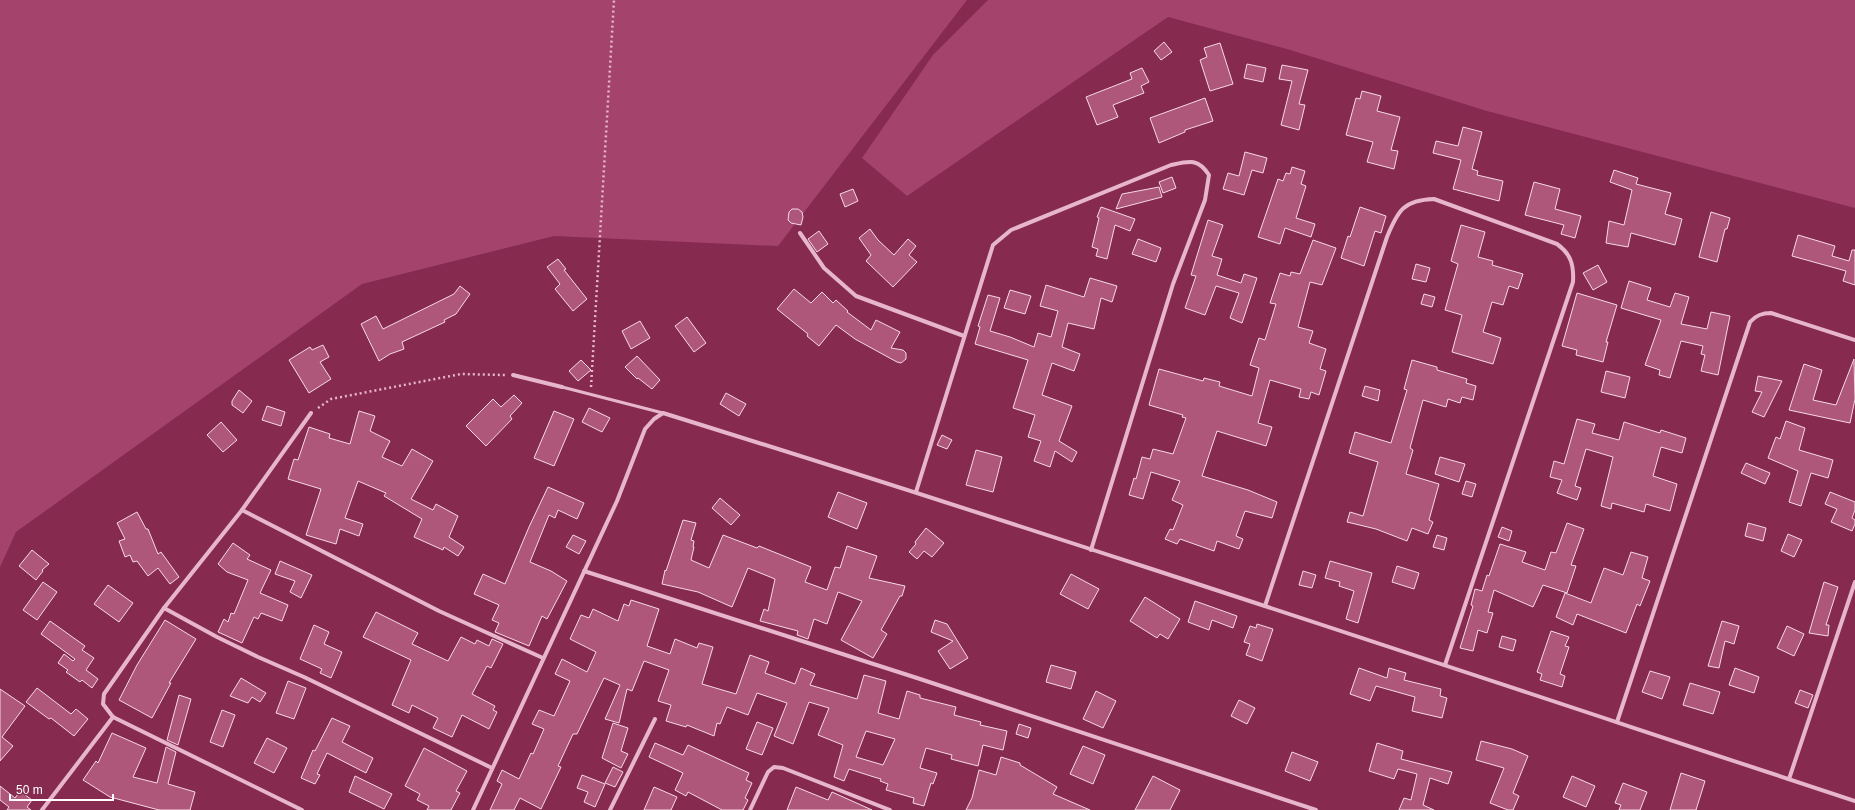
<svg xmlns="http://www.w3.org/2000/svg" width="1855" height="810" font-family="Helvetica,sans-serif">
<rect width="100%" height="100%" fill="#862b4f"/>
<g fill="#a4436b">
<polygon points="0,0 967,0 778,246 554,236 362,284 16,532 0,567"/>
<polygon points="988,0 1855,0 1855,208 1487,111 1287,49 1168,17 907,196 862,158 933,55"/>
</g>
<g fill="#af577b" stroke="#f6d9e5" fill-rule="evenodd">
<polygon points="1164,42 1172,52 1161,60 1154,51"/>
<polygon points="1220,43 1233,84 1210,91 1200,60 1207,57 1204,48"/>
<polygon points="1247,64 1266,68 1263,82 1244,78"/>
<polygon points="1282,65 1308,70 1299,104 1305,105 1299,130 1281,125 1292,81 1279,79"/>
<polygon points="1142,68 1149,82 1141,86 1144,93 1113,105 1118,117 1097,125 1086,97 1132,79 1130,73"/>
<polygon points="1362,91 1381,96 1377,111 1400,117 1391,150 1398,151 1394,169 1367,162 1373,142 1346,135 1356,98 1360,99"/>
<polygon points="1205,98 1213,121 1185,130 1185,132 1159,143 1150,118"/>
<polygon points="1463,127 1482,132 1472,169 1478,171 1477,175 1503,181 1499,201 1453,189 1461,160 1433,153 1436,141 1458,146"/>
<polygon points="1245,152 1267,158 1263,173 1252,170 1244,195 1223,189 1228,173 1239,176"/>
<polygon points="1292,167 1305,171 1301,184 1306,186 1296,218 1315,224 1311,237 1285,228 1280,244 1258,237 1278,179 1283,181 1286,173 1290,174"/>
<polygon points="1614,170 1638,178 1636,184 1671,193 1665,214 1682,219 1675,245 1631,233 1628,247 1606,243 1609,221 1624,225 1632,190 1610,182"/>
<polygon points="1172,177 1176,188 1163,193 1159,182"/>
<polygon points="1534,182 1560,189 1555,209 1581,216 1575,238 1561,234 1564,225 1525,215"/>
<polygon points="1159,187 1162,197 1116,209 1122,194"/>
<polygon points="853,189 858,201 845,207 840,194"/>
<polygon points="1101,207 1135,219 1130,231 1115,225 1107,259 1096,256 1098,249 1092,247 1099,218 1097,217"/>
<polygon points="1360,207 1386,216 1381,233 1375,231 1364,266 1341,258 1348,236 1350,237"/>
<polygon points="792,209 798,209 802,212 803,217 801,225 791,223 788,220 789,212"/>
<polygon points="1711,212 1730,218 1727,229 1725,229 1717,262 1699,257"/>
<polygon points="1208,220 1223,225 1212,256 1222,259 1217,275 1241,283 1244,274 1257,278 1242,323 1230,318 1239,293 1216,286 1205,315 1185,308 1196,276 1191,275"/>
<polygon points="1461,225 1485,232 1478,257 1493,261 1492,265 1523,274 1518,289 1509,286 1503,305 1492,302 1483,332 1501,338 1493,364 1452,352 1462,315 1445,310 1458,264 1451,261"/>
<polygon points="870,229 878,240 894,255 908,239 916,246 909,255 917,262 893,287 866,261 871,255 859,238"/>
<polygon points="819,231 828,244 817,252 808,239"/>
<polygon points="1798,235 1835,246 1832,256 1849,261 1852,250 1855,250 1855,285 1843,281 1846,271 1792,256"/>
<polygon points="1138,239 1161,248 1156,262 1132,254"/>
<polygon points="1313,240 1336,248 1322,285 1310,282 1298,327 1313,331 1309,343 1326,349 1320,369 1326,371 1319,395 1311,392 1309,399 1299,397 1301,389 1270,380 1258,423 1272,427 1266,446 1217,431 1202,476 1248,490 1277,502 1272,518 1245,511 1236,536 1243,539 1239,549 1217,541 1214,551 1180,539 1177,544 1165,539 1170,529 1173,530 1183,505 1172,500 1180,481 1151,472 1143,499 1129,495 1134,478 1136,479 1142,457 1150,459 1153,449 1173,454 1186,418 1182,417 1183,415 1149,405 1159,369 1203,381 1204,378 1220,382 1219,386 1252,396 1259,368 1250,365 1259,338 1265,340 1276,304 1270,303 1280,273 1290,276 1291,272 1300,274"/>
<polygon points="558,259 566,269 564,270 587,299 573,311 555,289 560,284 547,267"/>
<polygon points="1416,264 1430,268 1426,282 1412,279"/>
<polygon points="1598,265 1607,282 1593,290 1583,273"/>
<polygon points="1090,278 1117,286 1112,302 1101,298 1094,329 1068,323 1062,347 1080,354 1074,371 1052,363 1042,395 1072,406 1059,441 1077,452 1072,462 1055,451 1050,467 1034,461 1041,441 1028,437 1035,415 1013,408 1028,360 975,344 980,327 978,326 988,295 1000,298 990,331 1010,337 1034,347 1038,333 1051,337 1058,311 1040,306 1046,285 1084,297"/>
<polygon points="1629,281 1651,288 1647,300 1670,307 1675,293 1689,297 1681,324 1707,329 1711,312 1730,316 1718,375 1701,371 1705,355 1701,354 1703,346 1681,341 1670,378 1659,375 1660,370 1645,365 1661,320 1621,308"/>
<polygon points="460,286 470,294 456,314 444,320 445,322 402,342 404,349 390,354 379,361 361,324 376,316 383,329 454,294"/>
<polygon points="794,289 811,303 822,292 833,303 836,300 848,311 847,312 871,330 876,320 900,332 891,348 903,350 906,353 906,359 901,363 897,362 855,339 836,325 819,346 807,336 808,334 777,309"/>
<polygon points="1010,290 1031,296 1025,314 1004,308"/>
<polygon points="1577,293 1617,305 1606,342 1608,342 1603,362 1576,355 1577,350 1562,346"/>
<polygon points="1424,294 1435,297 1432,307 1421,304"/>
<polygon points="687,317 706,343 694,352 675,326"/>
<polygon points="640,321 650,338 631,349 622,331"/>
<polygon points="323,345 329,357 320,362 331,379 309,393 289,360 310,347 312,350"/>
<polygon points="637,356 660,380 652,389 638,378 637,379 625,367"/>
<polygon points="1854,359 1855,399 1850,423 1789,410 1804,364 1822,370 1813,400 1836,405"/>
<polygon points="581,360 591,370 578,381 569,371"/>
<polygon points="1412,360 1437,367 1437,370 1467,379 1466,383 1476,386 1473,400 1462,397 1460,403 1448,399 1446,407 1423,400 1410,448 1413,450 1406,474 1439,484 1429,520 1433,522 1428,534 1412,528 1407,541 1376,529 1347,522 1350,512 1363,516 1378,462 1349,453 1355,432 1391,443 1407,390 1404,389"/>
<polygon points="1606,371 1630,377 1625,398 1601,392"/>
<polygon points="1758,376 1782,381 1764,417 1752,412 1762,392 1755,391"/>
<polygon points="1365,386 1380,390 1378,401 1362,396"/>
<polygon points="239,390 252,401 243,413 232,405 232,401"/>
<polygon points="726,393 746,404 739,416 720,404"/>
<polygon points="514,395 522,403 510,416 512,419 486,446 466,426 493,399 501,407"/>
<polygon points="267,406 285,412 281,426 262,420"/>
<polygon points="589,408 610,418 602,432 582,422"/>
<polygon points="359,411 375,416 370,431 390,441 382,457 402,466 412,449 433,461 411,499 433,510 436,504 458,516 449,537 464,547 458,556 444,547 443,550 414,537 422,519 384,496 386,493 358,481 345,518 363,524 359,536 340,529 336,544 306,535 321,489 288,479 294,459 298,460 309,427 330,434 329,438 350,444"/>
<polygon points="554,411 574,419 554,466 534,458"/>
<polygon points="1577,419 1595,424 1592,433 1619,440 1624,422 1660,433 1661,430 1686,438 1682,453 1661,447 1653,476 1677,484 1670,511 1646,504 1644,512 1612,503 1611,509 1601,506 1613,457 1586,449 1575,486 1581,488 1577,500 1557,493 1562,480 1550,477 1554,461 1564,464"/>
<polygon points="1786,421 1805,428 1799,450 1833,460 1828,478 1811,473 1801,506 1789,502 1798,471 1768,458 1776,437 1780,439"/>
<polygon points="221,422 237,440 223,452 207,435"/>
<polygon points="942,435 952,440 947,449 937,445"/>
<polygon points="976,450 1002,457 993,492 966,485"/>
<polygon points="1440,457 1465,464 1459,482 1435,474"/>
<polygon points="1746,463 1770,473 1765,484 1741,473"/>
<polygon points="1466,481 1476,484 1472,497 1462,494"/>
<polygon points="548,487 584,503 577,519 558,510 555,518 549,515 530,562 551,571 567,581 547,619 542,616 529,646 495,632 499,623 492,620 499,605 474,594 483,574 505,584 529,527"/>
<polygon points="838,492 867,503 857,529 828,517"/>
<polygon points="1830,492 1855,502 1855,510 1852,518 1855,520 1855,524 1852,531 1831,522 1837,509 1825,504"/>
<polygon points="720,498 740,515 731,525 712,508"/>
<polygon points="137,512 146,529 148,529 158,554 161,552 179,577 170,584 158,568 148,576 137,561 133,562 130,555 125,557 119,541 125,539 117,523"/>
<polygon points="683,520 696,523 691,540 694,541 693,547 694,547 691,560 709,568 723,535 757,548 759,546 811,567 805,582 827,590 835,567 840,568 847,546 877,556 869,578 905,586 902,596 900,596 881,630 887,634 873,658 841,640 862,601 838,592 827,624 814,619 808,639 797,635 798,631 760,621 764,609 768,611 775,579 748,568 732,607 698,592 662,584 665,570 666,571"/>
<polygon points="1567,523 1584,529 1571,565 1576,566 1567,593 1543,585 1533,607 1494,590 1488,612 1493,613 1487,633 1478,630 1473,651 1460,648 1473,606 1471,605 1475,589 1482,591 1487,575 1489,576 1500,544 1526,552 1522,562 1545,570 1551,552 1556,553"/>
<polygon points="1748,523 1766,528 1763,541 1745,536"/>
<polygon points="1502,527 1512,531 1509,541 1498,537"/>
<polygon points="926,528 944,543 932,557 924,551 917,559 909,552 916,544 915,542"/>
<polygon points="1788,534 1802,540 1794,557 1781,551"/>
<polygon points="573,535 586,541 579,554 566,547"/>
<polygon points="1437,535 1447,538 1444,550 1433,547"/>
<polygon points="233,543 250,555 247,559 271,570 260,593 288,605 282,621 261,613 258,619 254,617 242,643 218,632 224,619 228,622 231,613 234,614 248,580 227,572 218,564"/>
<polygon points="32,550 49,564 42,570 43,571 36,580 19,566"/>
<polygon points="1631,552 1648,557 1642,578 1650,581 1640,606 1637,604 1626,633 1577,614 1573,625 1556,617 1565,593 1591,603 1604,568 1623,575"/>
<polygon points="280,561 312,575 301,598 290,592 295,581 275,574"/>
<polygon points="1330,561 1372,573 1358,623 1346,619 1354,591 1339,586 1340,582 1325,578"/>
<polygon points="1397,566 1419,573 1414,589 1392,582"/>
<polygon points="1303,571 1316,575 1312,588 1299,585"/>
<polygon points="1071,574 1099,589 1088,609 1060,594"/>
<polygon points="43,582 57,592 37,620 23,610"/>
<polygon points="1824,582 1838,587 1826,625 1829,625 1828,636 1809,633"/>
<polygon points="108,585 133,603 119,622 94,604"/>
<polygon points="1145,597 1180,619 1168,639 1160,634 1157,638 1130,621"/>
<path d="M631 600 659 609 647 646 670 654 675 639 697 648 699 643 713 647 702 684 736 694 750 655 769 662 765 673 795 684 801 668 815 674 810 685 857 699 864 675 886 681 878 713 899 719 907 691 920 695V698L956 707 954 715 981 722 980 725 1007 731 1003 750 983 745 978 766 951 759 952 755 926 748 920 768 937 773 933 784 931 783 924 806 913 803 914 798 886 790 888 784 880 781 881 779 874 777 849 769 844 781 834 777 843 745 818 735 829 708 809 702 793 744 774 736 787 703 757 693 748 715 727 707 720 724 717 723 714 736 687 725 686 727 666 721 671 705 658 701 669 670 644 661 632 691 627 689 619 723 605 719 620 685 604 678 577 734H573L558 766 561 767 541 809 520 798 514 810H490L502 784 497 781 502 770 519 779 531 753 533 754 544 729 532 724 539 710 554 716 570 681 555 674 562 659 587 672 596 652 570 639 581 615 589 618 593 609 618 621 624 604 629 606ZM866 731 895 739 883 765 856 757Z"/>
<polygon points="1195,601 1237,616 1233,628 1212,620 1209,630 1188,622"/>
<polygon points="376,612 418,633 412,644 448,661 461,637 475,644 477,640 489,646 492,639 503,644 491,668 487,666 472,694 495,706 493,710 497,712 489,729 462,715 452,737 433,728 438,718 412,705 409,713 392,705 411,660 363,637"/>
<polygon points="165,620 196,639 169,683 171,683 152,718 119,700 137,665"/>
<polygon points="935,620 947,624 968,658 950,669 938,651 953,641 931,632"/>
<polygon points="50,621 85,646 82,650 94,658 86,670 98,679 92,688 82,680 80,682 66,672 68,670 58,663 64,654 73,661 75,659 41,634"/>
<polygon points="1722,621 1739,626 1734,644 1725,641 1719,668 1708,666"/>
<polygon points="1257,624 1273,629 1262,661 1246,655 1250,644 1244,642 1250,626 1256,628"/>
<polygon points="314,625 329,632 324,644 342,652 331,678 320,673 322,669 300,659"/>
<polygon points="1787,626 1804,634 1794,656 1777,648"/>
<polygon points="1551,631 1569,637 1565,646 1569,647 1560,674 1565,676 1562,687 1540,680 1542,674 1537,672"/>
<polygon points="1502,636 1516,640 1513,651 1499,647"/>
<polygon points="1051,665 1076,672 1071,689 1046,682"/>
<polygon points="1359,668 1387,678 1389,668 1406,673 1404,680 1441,689 1440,696 1447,698 1442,718 1412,711 1415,697 1376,686 1370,701 1350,694"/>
<polygon points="1735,668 1759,677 1754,693 1729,685"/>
<polygon points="1650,671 1670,677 1662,699 1642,692"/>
<polygon points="241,678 266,693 260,702 252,697 248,703 230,696"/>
<polygon points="288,681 306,688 294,719 276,713"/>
<polygon points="1690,683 1720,692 1713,714 1683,705"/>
<polygon points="37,688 71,714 76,709 88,719 74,736 51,718 49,719 26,702"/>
<polygon points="0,689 25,706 2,737 13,746 0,761"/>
<polygon points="1800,690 1813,695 1808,708 1795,703"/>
<polygon points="1096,691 1116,701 1103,728 1083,719"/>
<polygon points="179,695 191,699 178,745 167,740"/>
<polygon points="1239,700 1255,708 1247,724 1231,716"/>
<polygon points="222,710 235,715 223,747 210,742"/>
<polygon points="332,718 350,726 342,742 373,758 366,773 327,753 317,774 320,775 315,784 301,778 313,750 315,751"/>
<polygon points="757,722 773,728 762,755 746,749"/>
<polygon points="613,723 628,728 621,751 628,754 621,768 602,758"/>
<polygon points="1019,724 1031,728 1028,738 1016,734"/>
<polygon points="112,733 146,748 133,777 157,783 166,747 176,752 168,784 195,792 190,810 159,810 110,797 83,780 96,761 98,763"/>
<polygon points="267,738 287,748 274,773 254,763"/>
<polygon points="1481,741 1512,749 1528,756 1513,793 1519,796 1513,810 1508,810 1490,803 1504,768 1476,760"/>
<polygon points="655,743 683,755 688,745 749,773 746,780 752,783 745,798 748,800 743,810 722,810 688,792 686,796 675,790 683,773 649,757"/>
<polygon points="1377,743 1403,751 1401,759 1452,772 1448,784 1430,778 1423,805 1434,810 1399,810 1404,798 1411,800 1417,774 1398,769 1394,779 1369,771"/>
<polygon points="1083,746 1105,755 1093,784 1070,774"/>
<polygon points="424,748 467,771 456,791 460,793 451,810 427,810 429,806 417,800 420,794 405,786"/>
<polygon points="1292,752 1318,762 1310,781 1285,771"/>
<polygon points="1001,757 1020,763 1020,765 1057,787 1053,794 1090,810 966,810 972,798 979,770 996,775"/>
<polygon points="613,767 623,772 615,787 605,783"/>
<polygon points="1681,773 1705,781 1696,810 1670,810"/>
<polygon points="582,775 605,784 595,807 584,802 588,792 577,788"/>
<polygon points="355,776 392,794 384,809 349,792"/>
<polygon points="1153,776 1180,790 1170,810 1135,810"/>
<polygon points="1572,776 1595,786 1586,807 1563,797"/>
<polygon points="1623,783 1647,792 1640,810 1619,810 1621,805 1615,803"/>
<polygon points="0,786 15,798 20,791 32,800 27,807 31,810 7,810 9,807 0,800"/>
<polygon points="654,787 677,797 671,810 644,810"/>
<polygon points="796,787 828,800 832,792 872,810 787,810"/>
</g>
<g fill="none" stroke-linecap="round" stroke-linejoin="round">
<g stroke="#e7b6cb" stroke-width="2.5" stroke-dasharray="2 3" stroke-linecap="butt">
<polyline points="591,387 614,0"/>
<polyline points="318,408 331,399 461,374 505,375"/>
</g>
<polyline stroke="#e7b6cb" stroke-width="3" points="562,387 663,413"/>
<g stroke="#e7b6cb" stroke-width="4">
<polyline points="800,233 824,268 856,296 964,336"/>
<polyline points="513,375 562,387"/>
<path d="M916 492 993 245 1011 230 1171 165C1189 161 1198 158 1209 175L1205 200 1173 284 1091 550"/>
<polyline points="242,510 311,413"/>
<polyline points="584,571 917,678 1316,810"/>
<path d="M1265 606 1387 237C1398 210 1404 200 1434 199L1557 244C1571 254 1574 265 1573 282L1445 665"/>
<polyline points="164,608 217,637 258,657 304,677 492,768"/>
<polyline points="113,717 302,810"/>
<path d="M1617 722 1750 322C1756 315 1762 313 1771 313L1855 340"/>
<polyline points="1789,779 1855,582"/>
<polyline points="42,810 113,717 103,704 104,694 164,608 242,510 439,611 543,658"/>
<path d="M473 810 617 501 645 429 654 419 663 413C1062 537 1458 670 1855 801"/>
<polyline points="610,810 655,719"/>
<polyline points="750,810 768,772 774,767 783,768 890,810"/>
</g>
</g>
<path d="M10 794v6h103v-6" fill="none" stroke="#ffffff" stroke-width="2"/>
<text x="16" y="794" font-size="12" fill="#ffffff" stroke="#862b4f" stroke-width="3" paint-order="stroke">50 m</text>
</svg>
